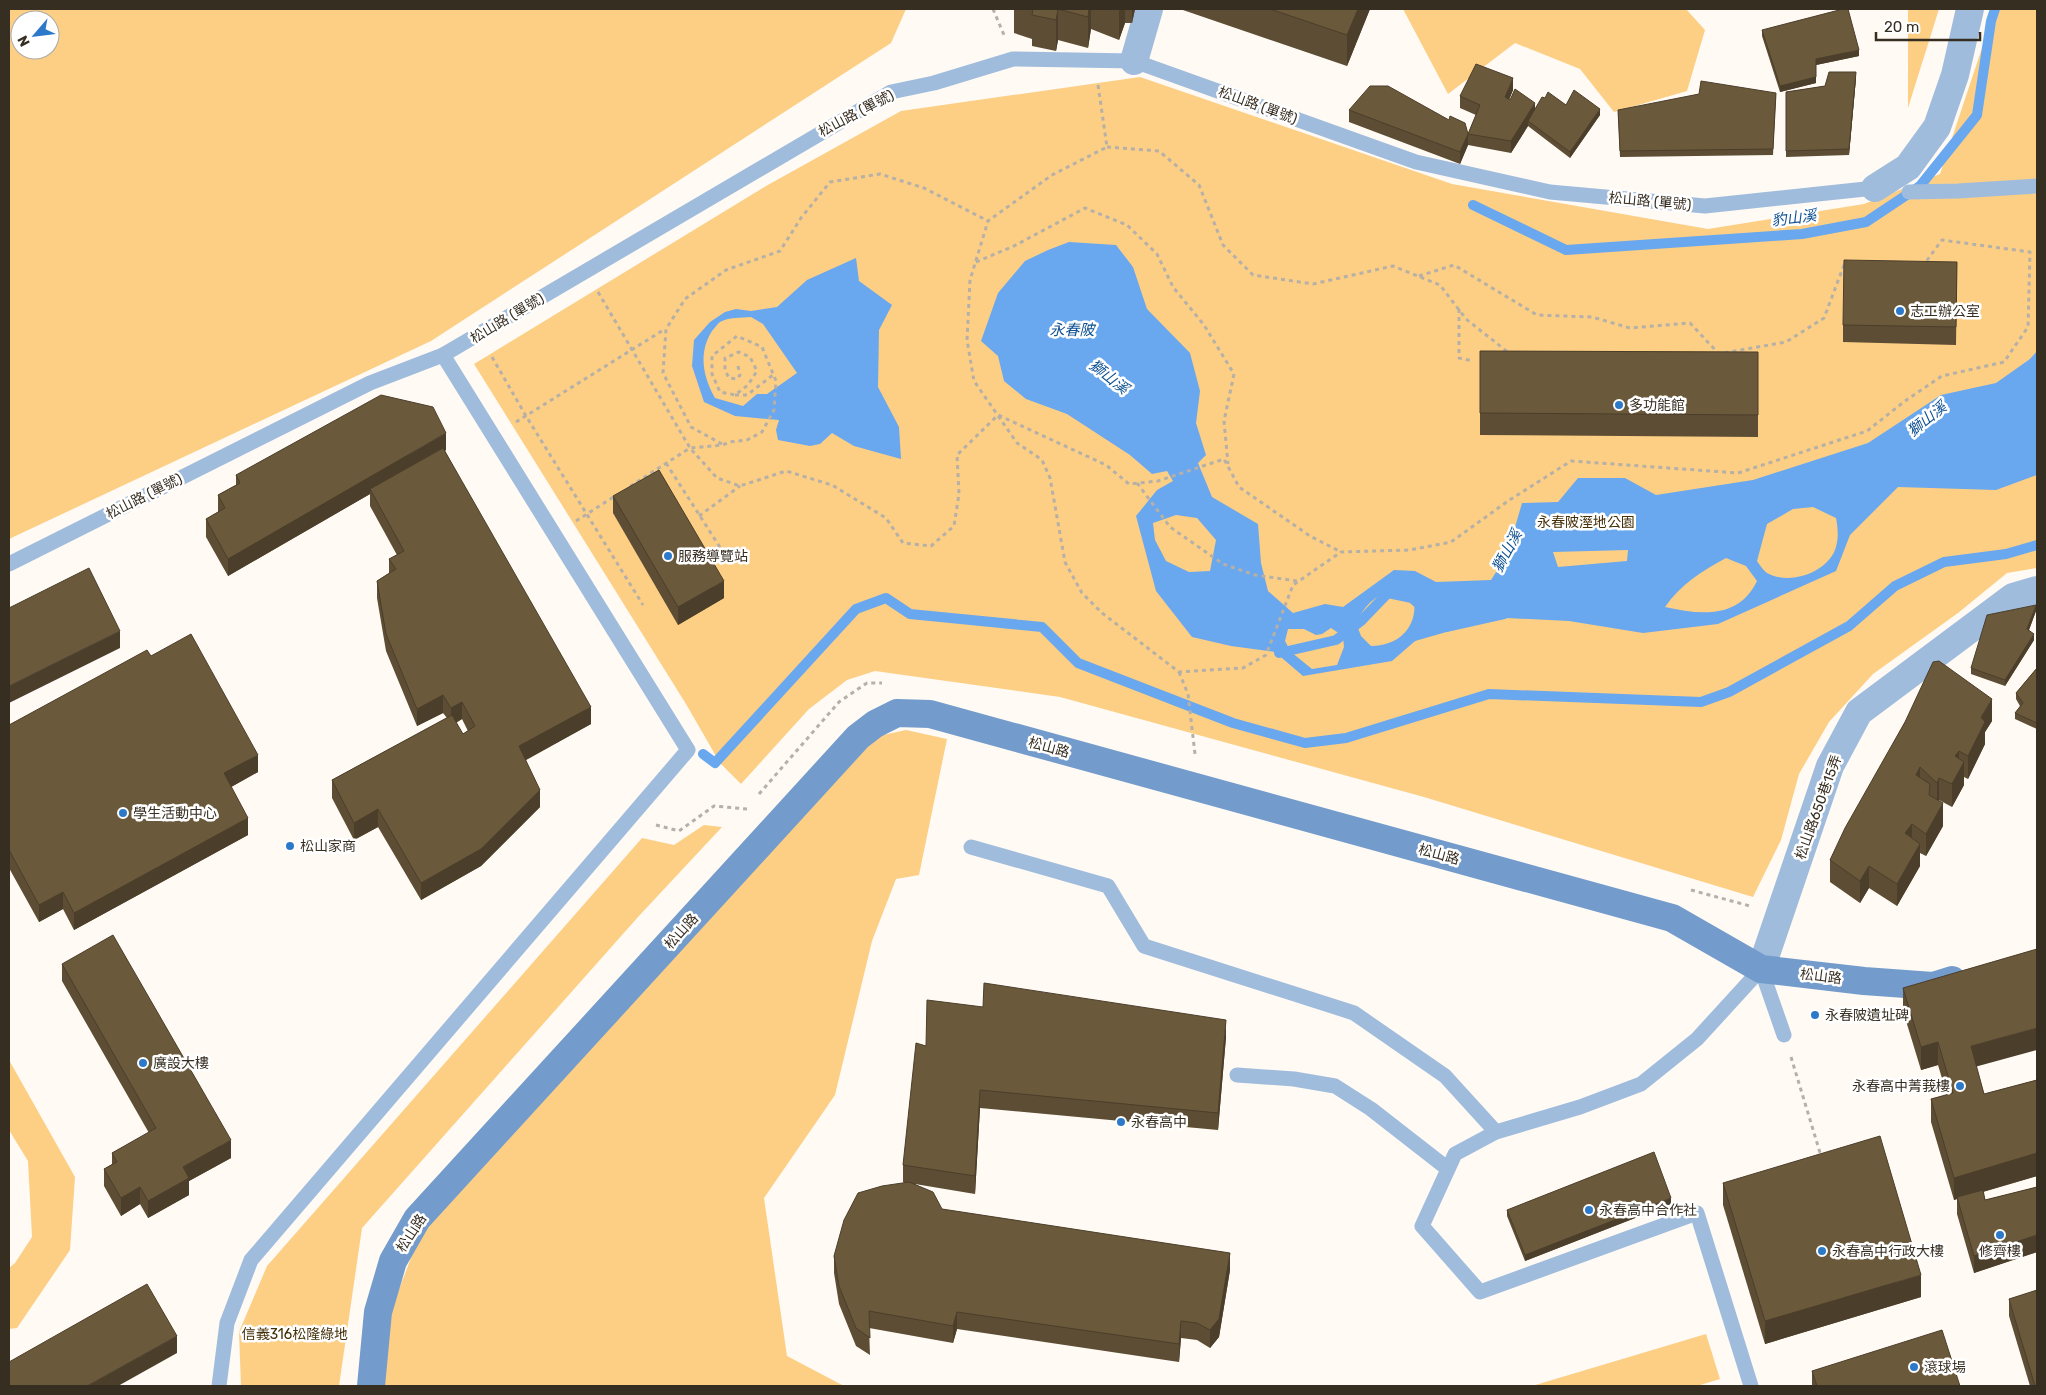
<svg xmlns="http://www.w3.org/2000/svg" width="2046" height="1395" font-family="Rubik,'Noto Sans TC',sans-serif">
<rect width="100%" height="100%" fill="#fffaf4"/>
<g fill="#fccf85" fill-rule="evenodd">
<path d="M9 9H906L891 43 431 341 9 539ZM20 20H50V50H20Z"/>
<polygon points="1403,9 1686,9 1705,30 1687,91 1614,112 1580,69 1515,43 1448,94"/>
<polygon points="1908,9 1939,9 1908,108"/>
<polygon points="1995,9 2037,9 2037,568 2007,573 1958,613 1873,674 1829,722 1799,774 1781,840 1753,897 1424,797 1060,697 875,671 847,680 809,709 741,784 720,763 686,704 474,364 766,186 901,111 1140,77 1452,184 1708,229 1864,204 1940,174"/>
<polygon points="906,730 947,739 919,875 896,879 872,941 835,1095 764,1198 787,1356 844,1386 384,1386 388,1318 424,1224 865,739"/>
<polygon points="704,825 722,827 638,917 362,1228 339,1386 241,1386 239,1332 267,1266 642,838 674,845"/>
<polygon points="9,1060 75,1177 70,1250 17,1328 9,1329 9,1268 15,1263 32,1237 28,1161 9,1130"/>
<polygon points="1706,1334 1720,1379 1697,1386 1532,1386"/>
</g>
<g fill="#69a7ef" fill-rule="evenodd">
<path d="M1069 242 1116 245 1133 267 1147 309 1190 353 1200 391 1196 423 1206 455 1198 463 1212 497 1258 524 1261 563 1268 591 1293 613 1325 604 1343 607 1394 570 1415 571 1436 582 1491 580 1507 555 1522 503 1558 502 1578 478H1625L1656 495 1753 480 1868 443 1941 395 1996 383 2030 359 2037 351V475L1996 490 1898 487 1850 535 1836 571 1718 624 1643 633 1569 621 1487 617 1430 628 1392 661 1303 676 1275 652 1231 646 1192 637 1156 591 1136 516 1157 490 1173 481 1167 471 1152 474 1130 455 1067 414 1026 399 1004 381 998 356 981 341 998 293 1025 261 1048 250ZM1813 507 1836 518C1838 529 1839 539 1835 550 1825 574 1788 585 1767 573 1763 570 1759 564 1757 561L1767 524 1793 509ZM1176 515 1197 518 1216 540 1210 571 1189 572 1166 561 1155 540 1153 523ZM1628 550 1627 561 1558 567 1553 552ZM1726 558 1746 566 1757 581C1739 619 1701 615 1665 607 1680 585 1703 570 1726 558ZM1393 590 1413 595C1420 624 1401 646 1371 646L1361 636 1356 623C1364 606 1375 595 1393 590ZM1331 628 1343 636 1344 647 1337 665 1312 669 1291 652 1285 641 1288 629H1304L1316 635 1322 634Z"/>
<path d="M856 258 859 281 892 305 879 330 878 387 899 427 901 459 854 446 832 433 820 444 810 446 778 440 776 430 779 420 735 416 704 402 692 366 694 340 710 322 725 312 736 309 751 311 777 307 807 280ZM751 317 763 324 797 373 767 394H757L743 406 715 398C703 377 698 353 712 331 715 328 717 324 720 322 728 317 741 318 751 317Z"/>
</g>
<g fill="none" stroke-linecap="round" stroke-linejoin="round">
<g stroke="#69a7ef" stroke-width="10">
<polyline points="1473,205 1566,250 1802,234 1866,222 1920,186 1977,115 1991,21 1995,9"/>
<polyline points="1434,617 1446,627 1504,614"/>
<polyline points="1411,637 1446,627"/>
<polyline points="1279,653 1336,640 1361,621 1388,593 1412,598 1423,608"/>
<polyline points="703,754 715,763 856,609 886,598 910,614 1042,627 1078,663 1233,723 1305,743 1346,738 1489,694 1701,702 1729,692 1849,626 1895,586 1944,562 2006,554 2037,545"/>
</g>
<g stroke="#b6b0a7" stroke-width="3" stroke-dasharray="4 4" stroke-linecap="butt">
<polyline points="993,9 1004,35"/>
<polyline points="1098,85 1107,147"/>
<polygon points="1107,147 1159,151 1199,185 1223,245 1253,275 1313,284 1393,266 1440,285 1466,319 1514,357 1686,357 1712,355 1786,342 1824,318 1844,265 1925,263 1942,240 2030,252 2028,327 2004,362 1942,376 1905,401 1867,431 1738,473 1571,461 1508,501 1451,542 1409,550 1341,552 1293,585 1266,655 1243,668 1179,672 1102,613 1082,593 1065,562 1050,478 1042,460 1017,443 974,381 967,340 970,280 988,221 1052,175"/>
<polyline points="976,262 1014,246 1085,208 1127,225 1157,254 1173,287 1204,325 1234,374 1224,421 1228,464"/>
<polyline points="1419,276 1454,265 1537,315 1592,317 1630,328 1690,323 1719,354"/>
<polyline points="598,292 690,448 629,487"/>
<polyline points="1459,309 1459,358 1473,361"/>
<polyline points="492,357 526,416 643,605"/>
<polyline points="738,366 740,375 737,379 729,378 725,370 725,358 739,352 750,357 757,371 748,385 735,395 720,392 712,374 712,356 737,336 762,347 776,381 774,410 762,432 747,440 729,442 723,445 690,448 717,478 740,486 786,471 832,485 886,518 903,543 931,546 954,526 959,494 957,455 998,415 1106,465 1129,484 1158,481 1224,459 1239,487 1310,536 1341,552"/>
<polyline points="735,395 747,395 773,375"/>
<polyline points="516,422 665,329"/>
<polyline points="722,444 691,427 663,373 666,329 685,299 726,270 780,251 801,218 830,182 880,174 924,188 988,221"/>
<polyline points="666,463 730,563"/>
<polyline points="1137,483 1170,527 1223,564 1255,575 1297,581"/>
<polyline points="699,516 740,486"/>
<polyline points="576,521 615,496"/>
<polyline points="1179,672 1188,694 1195,754"/>
<polyline points="759,794 839,702 867,683 882,683"/>
<polyline points="656,825 679,831 714,806 747,809"/>
<polyline points="1691,890 1750,906"/>
<polyline points="1791,1057 1821,1156"/>
</g>
<g stroke="#a0bcdc" stroke-width="15">
<polyline points="1909,192 1958,191 2037,186"/>
<polyline points="9,564 370,383 443,355 891,92 934,83 1013,59 1134,61 1416,162 1550,192 1705,206 1875,188"/>
<polyline points="971,847 1108,886 1144,946 1354,1013 1445,1076 1496,1132"/>
<polyline points="1237,1075 1294,1079 1335,1086 1371,1109 1448,1169"/>
<polyline points="219,1386 227,1323 251,1260 688,750 443,355"/>
<polyline points="1751,1386 1697,1213 1480,1292 1422,1226 1455,1154 1496,1132 1580,1107 1641,1084 1697,1039 1761,969 1784,1035"/>
</g>
<g stroke="#a0bcdc" stroke-width="28">
<polyline points="1134,61 1149,9"/>
<polyline points="1875,188 1908,167 1937,127 1955,75 1970,9"/>
<polyline points="1761,969 1830,766 1859,712 2013,597 2037,590"/>
</g>
<polyline stroke="#739ccc" stroke-width="28" points="371,1386 378,1312 393,1261 417,1219 858,737 875,724 897,713 930,714 1672,918 1761,969 1864,981 1933,986 1952,980"/>
</g>
<g fill="#5c4d34" fill-rule="evenodd">
<polygon points="1014,9 1135,9 1132,23 1125,23 1119,40 1091,29 1088,48 1058,40 1056,51 1032,46 1032,39 1014,33"/>
<polygon points="1180,9 1370,9 1347,66"/>
<polygon points="1762,30 1859,56 1816,65 1816,83 1780,92 1762,36"/>
<polygon points="1856,78 1849,155 1786,157 1786,92 1825,86"/>
<polygon points="1513,90 1509,100 1535,109 1545,98 1566,105 1600,115 1570,158 1528,126 1511,153 1468,145 1460,164 1349,122 1349,110 1468,134 1476,115 1460,108 1460,96"/>
<polygon points="1776,93 1773,155 1620,157 1618,110"/>
<polygon points="1957,262 1956,345 1843,342 1843,325"/>
<polygon points="1480,351 1758,352 1758,437 1480,435"/>
<path d="M446 450 445 451 591 724 525 760 540 807 481 866 421 900 378 827 354 840 332 798V780L447 718 443 713 417 726 386 651 377 598V581L389 573V559L397 555 370 506V494L228 576 206 537V519L218 512V495L236 485V475ZM462 719 468 731 463 734 456 723Z"/>
<polygon points="613,496 724,598 678,625 613,513"/>
<polygon points="2036,611 2029,630 2034,640 2005,686 1971,674 1971,668"/>
<polygon points="151,656 258,772 231,787 248,835 74,930 63,909 39,922 9,868 9,725"/>
<polygon points="2037,668 2037,729 2015,719 2015,713 2020,706 2016,699 2016,693"/>
<polygon points="1992,721 1985,732 1985,744 1968,779 1964,777 1964,785 1952,807 1939,800 1943,826 1926,856 1920,853 1920,866 1897,906 1869,888 1860,903 1830,882 1830,860 1905,722"/>
<polygon points="62,964 231,1158 189,1181 189,1195 148,1218 140,1204 121,1216 104,1186 104,1169 112,1164 112,1153 149,1133 62,981"/>
<polygon points="1903,988 1976,1067 1984,1094 2037,1080 2037,1176 1983,1192 1985,1200 2037,1187 2037,1252 1974,1273 1957,1214 1957,1199 1954,1200 1931,1122 1931,1099 1947,1095 1938,1065 1921,1070 1903,1011"/>
<polygon points="1226,1037 1218,1130 980,1108 975,1194 915,1184 942,1209 1230,1270 1219,1337 1210,1348 1197,1340 1181,1338 1179,1362 957,1329 953,1343 869,1328 870,1355 856,1346 839,1304 834,1273 834,1256 905,1183 903,1182 903,1165 926,1046"/>
<polygon points="1723,1183 1921,1297 1765,1344 1723,1205"/>
<polygon points="1671,1204 1525,1261 1507,1216 1507,1210"/>
<polygon points="2009,1299 2037,1386 2030,1386 2009,1316"/>
<polygon points="1812,1371 1960,1386 1812,1386"/>
</g>
<g fill="#4b3e2a">
<polygon points="1058,9 1058,40 1056,51 1056,20"/>
<polygon points="1089,9 1091,9 1091,29 1088,48 1088,17"/>
<polygon points="1119,9 1125,9 1125,23 1119,40"/>
<polygon points="1132,9 1135,9 1132,23"/>
<polygon points="1358,9 1370,9 1347,66 1347,35"/>
<polygon points="1859,50 1859,56 1816,65 1816,59"/>
<polygon points="1856,72 1856,78 1849,155 1849,149"/>
<polygon points="1816,77 1816,83 1780,92 1780,86"/>
<polygon points="1513,78 1513,90 1505,109 1505,97"/>
<polygon points="1535,103 1535,115 1528,121 1528,126 1511,153 1511,141"/>
<polygon points="1600,109 1600,115 1570,158 1570,152"/>
<polygon points="1468,134 1468,145 1460,164 1460,152"/>
<polygon points="446,433 446,450 372,493 370,489 370,494 228,576 228,559"/>
<polygon points="724,581 724,598 678,625 678,607"/>
<polygon points="2036,605 2036,611 2027,635 2027,629"/>
<polygon points="120,631 120,648 9,703 9,686"/>
<polygon points="2034,634 2034,640 2005,686 2005,680"/>
<polygon points="443,695 443,713 417,726 417,709"/>
<polygon points="1992,699 1992,721 1985,732 1985,744 1968,779 1968,756 1981,717"/>
<polygon points="462,702 462,719 451,725 451,708"/>
<polygon points="591,707 591,724 519,764 519,746"/>
<polygon points="1959,751 1959,772 1964,762 1964,785 1952,807 1952,784 1955,756"/>
<polygon points="258,755 258,772 224,791 224,773"/>
<polygon points="1920,767 1920,789 1916,775"/>
<polygon points="1939,778 1939,800 1937,806 1937,783"/>
<polygon points="540,790 540,807 481,866 421,900 421,883"/>
<polygon points="1943,803 1943,826 1926,856 1926,834"/>
<polygon points="378,809 378,827 354,840 354,823"/>
<polygon points="248,818 248,835 74,930 74,913"/>
<polygon points="1912,824 1912,846 1905,833"/>
<polygon points="1920,844 1920,866 1897,906 1897,884"/>
<polygon points="1869,866 1869,888 1860,903 1860,881"/>
<polygon points="63,892 63,909 39,922 39,905"/>
<polygon points="1226,1020 1226,1037 1218,1130 1218,1113"/>
<polygon points="2037,1028 2037,1050 1971,1068 1971,1046"/>
<polygon points="1938,1042 1938,1065 1921,1070 1921,1047"/>
<polygon points="980,1090 980,1108 975,1194 975,1176"/>
<polygon points="231,1140 231,1158 189,1181 189,1195 148,1218 148,1201 183,1167"/>
<polygon points="2037,1153 2037,1176 1958,1199 1957,1197 1957,1199 1954,1200 1954,1178"/>
<polygon points="140,1187 140,1204 121,1216 121,1198"/>
<polygon points="1671,1198 1671,1204 1525,1261 1525,1255"/>
<polygon points="2037,1235 2037,1252 1974,1273 1974,1256"/>
<polygon points="1230,1253 1230,1270 1219,1337 1210,1348 1210,1330"/>
<polygon points="1921,1275 1921,1297 1765,1344 1765,1321"/>
<polygon points="957,1312 957,1329 953,1343 953,1326"/>
<polygon points="1181,1321 1181,1338 1179,1362 1179,1344"/>
<polygon points="177,1336 177,1353 118,1386 87,1386"/>
</g>
<g fill="#6b593c" stroke="#4b3e2a">
<polygon points="1033,9 1089,9 1088,17 1058,9 1056,20 1032,15"/>
<polygon points="1270,9 1358,9 1347,35"/>
<polygon points="1843,9 1848,9 1859,50 1816,59 1816,77 1780,86 1762,30"/>
<polygon points="1476,64 1513,78 1505,97 1510,100 1515,89 1535,103 1511,141 1468,134 1460,152 1349,110 1370,86 1388,86 1449,120 1450,116 1465,123 1468,134 1480,105 1460,96"/>
<polygon points="1829,72 1856,72 1849,149 1786,151 1786,92 1825,86"/>
<polygon points="1701,81 1776,93 1773,149 1620,151 1618,110 1699,94"/>
<polygon points="1574,90 1600,109 1570,152 1528,121 1542,97 1545,98 1548,92 1566,105"/>
<polygon points="1844,260 1957,262 1956,327 1843,325"/>
<polygon points="1480,351 1758,352 1758,415 1480,413"/>
<polygon points="381,395 433,407 446,433 228,559 206,519 225,508 218,495 240,483 236,475"/>
<polygon points="443,448 591,707 519,746 540,790 481,849 421,883 378,809 354,823 332,780 452,715 463,734 475,726 462,702 451,708 443,695 417,709 386,634 377,581 396,569 389,559 404,551 370,489"/>
<polygon points="659,470 724,581 678,607 613,496"/>
<polygon points="89,568 120,631 9,686 9,608"/>
<polygon points="2036,605 2027,629 2034,634 2005,680 1971,668 1987,615"/>
<polygon points="191,634 258,755 224,773 248,818 74,913 63,892 39,905 9,850 9,725 147,650 151,656"/>
<polygon points="1939,661 1992,699 1981,717 1985,722 1968,756 1959,751 1955,756 1964,762 1952,784 1939,778 1937,783 1920,767 1916,775 1930,784 1929,795 1943,803 1926,834 1912,824 1905,833 1920,844 1897,884 1869,866 1860,881 1830,860 1845,828 1905,722 1933,662"/>
<polygon points="2037,668 2037,723 2015,713 2023,703 2016,693"/>
<polygon points="113,935 231,1140 183,1167 189,1178 148,1201 140,1187 121,1198 104,1169 117,1162 112,1153 156,1128 62,964"/>
<polygon points="2037,949 2037,1028 1971,1046 1984,1094 2037,1080 2037,1153 1954,1178 1931,1099 1953,1093 1938,1042 1921,1047 1903,988"/>
<polygon points="984,983 1226,1020 1218,1113 980,1090 975,1176 903,1165 916,1043 926,1046 927,1000 983,1007"/>
<polygon points="1880,1136 1921,1275 1765,1321 1723,1183"/>
<polygon points="1654,1152 1671,1198 1525,1255 1507,1210"/>
<polygon points="909,1182 933,1192 942,1209 1230,1253 1219,1319 1210,1330 1197,1323 1181,1321 1179,1344 957,1312 953,1326 869,1311 870,1338 856,1328 839,1286 834,1256 844,1220 858,1193 882,1186"/>
<polygon points="2037,1187 2037,1235 1974,1256 1957,1197 1983,1190 1985,1200"/>
<polygon points="147,1284 177,1336 87,1386 9,1386 9,1362"/>
<polygon points="2037,1290 2037,1386 2035,1386 2009,1299"/>
<polygon points="1942,1330 1960,1386 1817,1386 1812,1371"/>
</g>
<g fill="#2d79c9" stroke="#fff" stroke-width="2">
<circle cx="1900" cy="311" r="5"/>
<circle cx="1619" cy="405" r="5"/>
<circle cx="668" cy="556" r="5"/>
<circle cx="123" cy="813" r="5"/>
<circle cx="290" cy="846" r="5"/>
<circle cx="1815" cy="1015" r="5"/>
<circle cx="143" cy="1063" r="5"/>
<circle cx="1960" cy="1086" r="5"/>
<circle cx="1121" cy="1122" r="5"/>
<circle cx="1589" cy="1210" r="5"/>
<circle cx="2000" cy="1235" r="5"/>
<circle cx="1822" cy="1251" r="5"/>
<circle cx="1914" cy="1367" r="5"/>
</g>
<g text-anchor="middle" stroke-width="5" stroke-linejoin="round" paint-order="stroke">
<g font-size="14" fill="#372e22" stroke="#fff">
<text transform="translate(1258 105) rotate(20)" y="5">松山路 (單號)</text>
<text transform="translate(856 113) rotate(-28)" y="5">松山路 (單號)</text>
<text transform="translate(1650 201) rotate(5)" y="5">松山路 (單號)</text>
<text transform="translate(507 318) rotate(-31)" y="5">松山路 (單號)</text>
<text transform="translate(144 496) rotate(-27)" y="5">松山路 (單號)</text>
<text transform="translate(1049 747) rotate(15)" y="5">松山路</text>
<text transform="translate(1818 807) rotate(-70)" y="5">松山路650巷15弄</text>
<text transform="translate(1439 854) rotate(15)" y="5">松山路</text>
<text transform="translate(681 931) rotate(-48)" y="5">松山路</text>
<text transform="translate(1821 976) rotate(7)" y="5">松山路</text>
<text transform="translate(411 1233) rotate(-57)" y="5">松山路</text>
</g>
<g font-size="14" fill="#372e22" stroke="#fff" text-anchor="start">
<text x="1910" y="316">志工辦公室</text>
<text x="1629" y="410">多功能館</text>
<text x="678" y="561">服務導覽站</text>
<text x="133" y="818">學生活動中心</text>
<text x="300" y="851">松山家商</text>
<text x="1825" y="1020">永春陂遺址碑</text>
<text x="153" y="1068">廣設大樓</text>
<text x="1950" y="1091" text-anchor="end">永春高中菁莪樓</text>
<text x="1131" y="1127">永春高中</text>
<text x="1599" y="1215">永春高中合作社</text>
<text x="1832" y="1256">永春高中行政大樓</text>
<text x="2000" y="1256" text-anchor="middle">修齊樓</text>
<text x="1924" y="1372">滾球場</text>
</g>
<g font-size="14" fill="#453007" stroke="#fff">
<text x="1586" y="527">永春陂溼地公園</text>
<text x="295" y="1339">信義316松隆綠地</text>
</g>
<g font-size="15" font-style="italic" fill="#0f5192" stroke="#fff">
<text transform="translate(1794 218) rotate(-7)" y="5">豹山溪</text>
<text x="1072" y="335">永春陂</text>
<text transform="translate(1109 377) rotate(38)" y="5">獅山溪</text>
<text transform="translate(1927 419) rotate(-39)" y="5">獅山溪</text>
<text transform="translate(1507 551) rotate(-62)" y="5">獅山溪</text>
</g>
</g>
<rect width="2046" height="1395" fill="none" stroke="#372e22" stroke-width="20"/>
<g transform="translate(35 35) rotate(242)"><circle r="24" fill="#ffffff" stroke="#afaba7"/>
<path d="M0-4L9 19L0 12L-9 19Z" fill="#2d79c9"/>
<text y="-8" font-size="14" font-weight="bold" text-anchor="middle" fill="#372e22">N</text>
</g>
<path d="M1876 32v8h104v-8" fill="none" stroke="#372e22" stroke-width="2.5"/>
<text x="1884" y="32" font-size="15" fill="#372e22" stroke="#ffffff" stroke-width="4" paint-order="stroke">20 m</text>
</svg>
